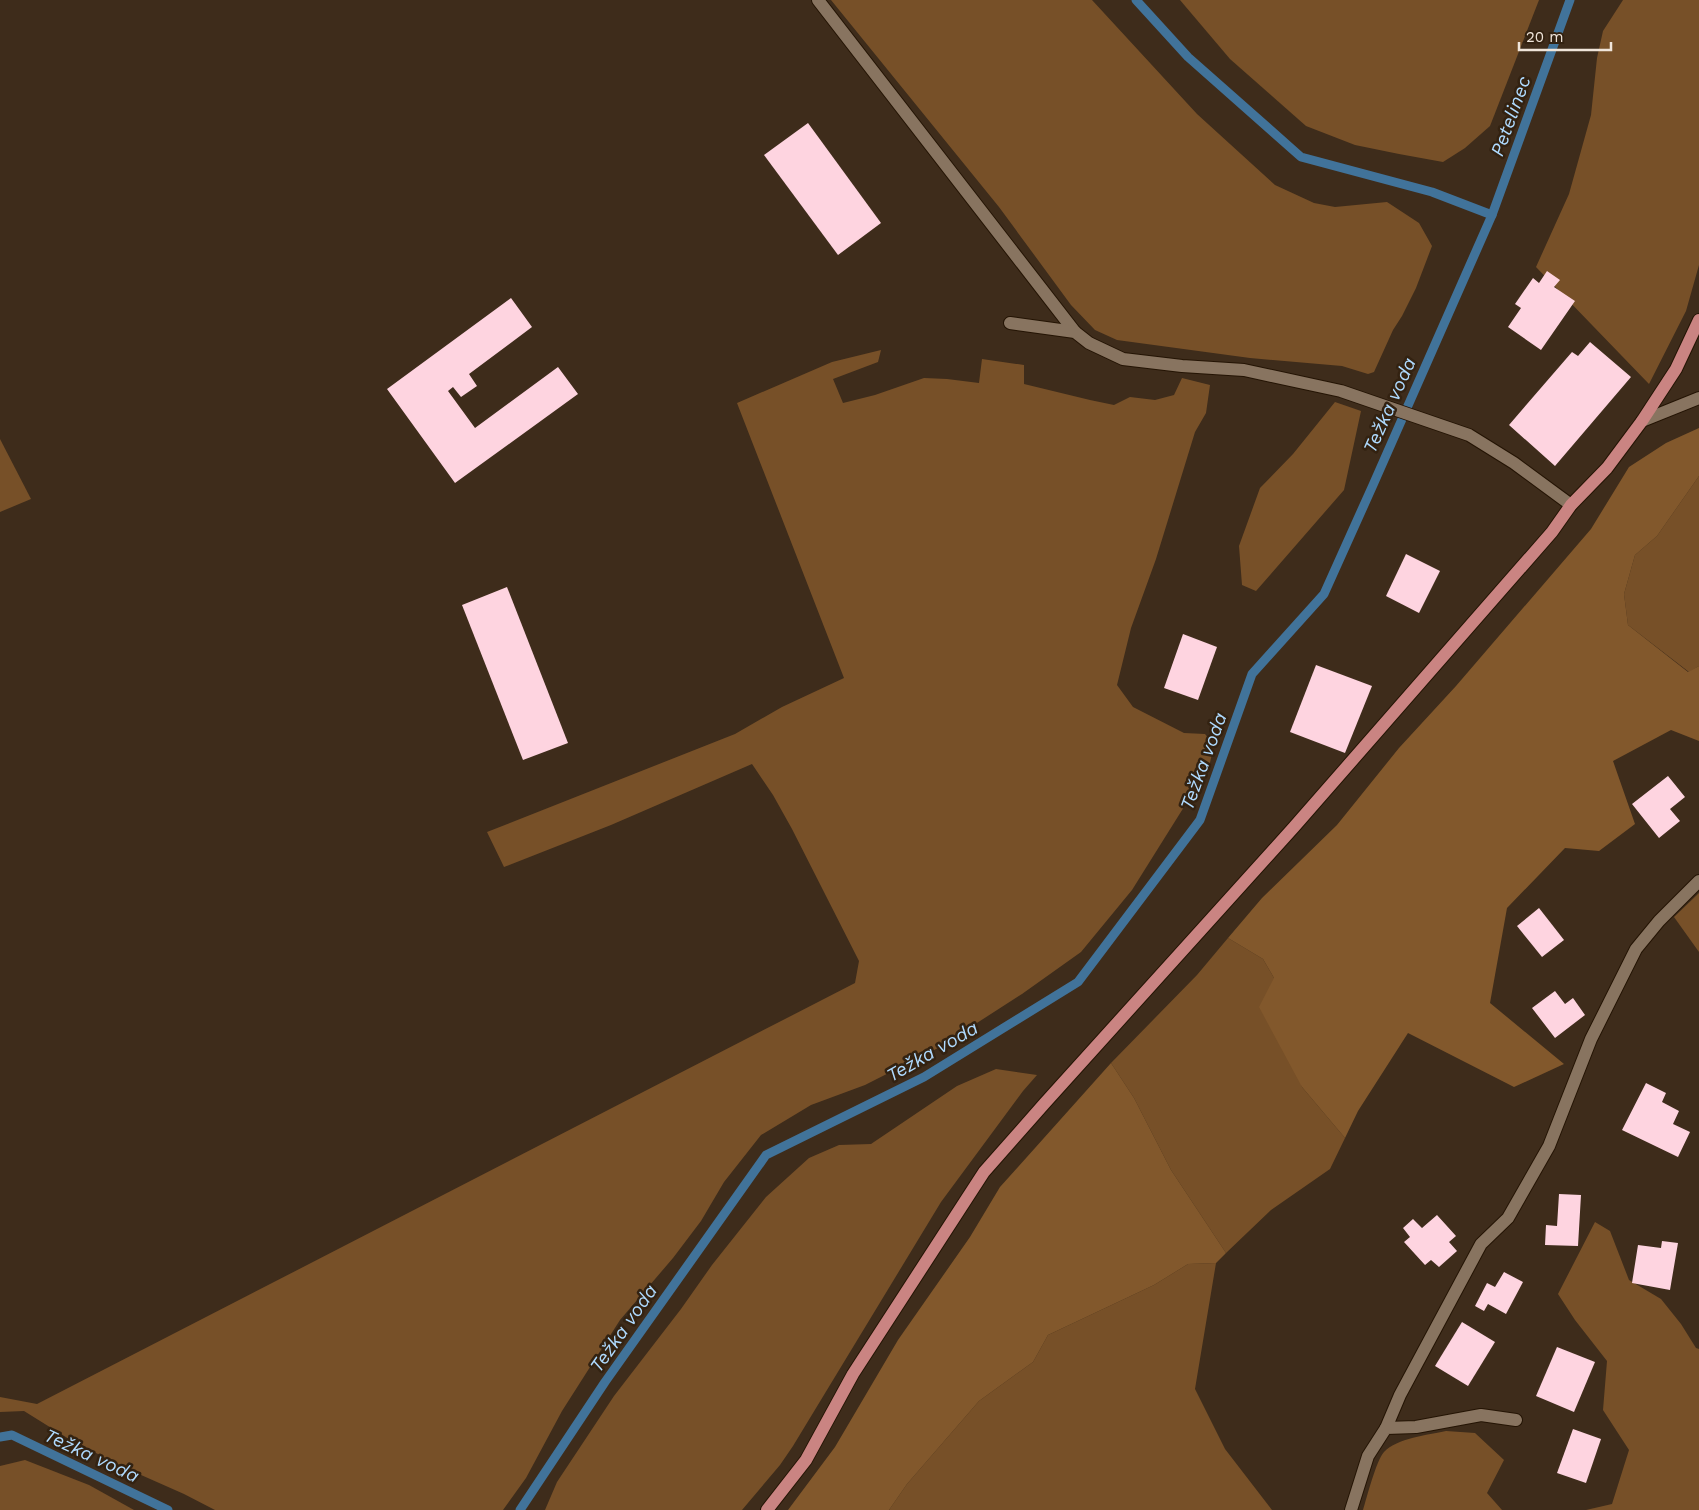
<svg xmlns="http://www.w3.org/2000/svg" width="1699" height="1510" font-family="'Work Sans',sans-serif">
<rect width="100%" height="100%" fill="#3e2c1b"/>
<g fill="#775028">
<polygon points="831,0 1092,0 1197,114 1275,185 1314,203 1335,207 1387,202 1419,223 1432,246 1416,288 1402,316 1393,330 1374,372 1368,374 1342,366 1250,358 1117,340 1095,330 1071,305 999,207"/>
<polygon points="1180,0 1539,0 1490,126 1465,148 1443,162 1399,154 1355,145 1306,126 1230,59"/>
<polygon points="1623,0 1699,0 1699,265 1686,311 1649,384 1536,267 1569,194 1591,115 1597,58 1603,31"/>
<polygon points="881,350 878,362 833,379 843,403 875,395 924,378 947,379 979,383 982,359 1024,365 1024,384 1090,400 1114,405 1130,397 1155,400 1174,395 1182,378 1210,385 1206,413 1195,432 1156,559 1131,628 1117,685 1133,707 1184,733 1205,734 1214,745 1209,767 1132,890 1081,952 1022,994 938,1048 865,1085 811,1105 761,1135 724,1182 701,1221 673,1258 620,1320 562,1411 526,1478 503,1510 215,1510 184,1494 123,1467 69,1439 24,1411 0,1412 0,1397 37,1404 855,983 859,961 792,829 773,795 752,764 611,825 504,867 487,832 735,734 782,707 844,678 737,403 832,362"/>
<polygon points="1335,402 1361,411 1344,490 1256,591 1242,585 1239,546 1260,488 1293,454"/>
<polygon points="0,439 31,499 0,512"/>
<polygon points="1699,476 1699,666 1689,672 1628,625 1624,594 1635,555 1657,536"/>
<polygon points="1699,893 1699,952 1674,917"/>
<polygon points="1228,938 1263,959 1274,978 1302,1087 1345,1138 1330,1169 1271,1210 1226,1253 1171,1170 1134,1098 1111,1063 1197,975"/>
<polygon points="996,1069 1037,1075 1023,1091 941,1202 793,1446 780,1465 742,1510 545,1510 557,1482 614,1396 681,1309 712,1265 766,1197 809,1158 839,1145 871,1144 957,1086"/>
<polygon points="1595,1222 1610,1231 1629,1280 1661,1299 1681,1324 1696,1348 1699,1349 1699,1510 1586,1510 1612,1504 1629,1450 1603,1410 1607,1361 1575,1320 1558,1294"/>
<polygon points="1216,1263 1195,1389 1225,1449 1272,1510 889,1510 907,1484 979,1401 1033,1362 1048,1335 1154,1285 1188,1264"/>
<path d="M1446 1431 1475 1433 1504 1460 1487 1493 1502 1510H1363C1367 1497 1376 1461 1384 1452 1397 1438 1428 1435 1446 1431Z"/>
<polygon points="25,1460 89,1485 134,1510 0,1510 0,1466"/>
</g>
<g fill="#82582c">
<polygon points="1699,428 1699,476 1657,536 1635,555 1624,594 1628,625 1688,672 1699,666 1699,741 1671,730 1613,761 1635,824 1599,851 1565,848 1507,908 1490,1003 1564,1064 1514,1087 1408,1033 1358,1111 1345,1138 1302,1087 1259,1007 1274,978 1263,959 1228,938 1262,898 1337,825 1399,748 1456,686 1591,529 1629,467 1666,443"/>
<polygon points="1111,1063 1134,1098 1171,1170 1226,1253 1216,1263 1188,1264 1154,1285 1048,1335 1033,1362 979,1401 907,1484 889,1510 788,1510 835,1447 898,1340 970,1237 1000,1187"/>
</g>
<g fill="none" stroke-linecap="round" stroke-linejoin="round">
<g stroke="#41739a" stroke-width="9">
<polyline points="1492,215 1570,0"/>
<polyline points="0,1437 12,1435 168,1510"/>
<polyline points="520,1510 605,1382 766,1155 924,1077 1078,982 1200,820 1252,674 1324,594 1373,485 1492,215 1432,192 1301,157 1188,57 1136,0"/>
</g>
</g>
<g fill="#fed4e0">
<polygon points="808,123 881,223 838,255 764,155"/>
<polygon points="1547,271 1560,280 1554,287 1575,301 1541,350 1508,327 1521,308 1515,304 1533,278 1539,283"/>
<polygon points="511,298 532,327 469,374 477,386 461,397 453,387 448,391 475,428 558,367 578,394 455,483 387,389"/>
<polygon points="1590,342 1631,377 1555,466 1509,425 1572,352 1578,356"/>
<polygon points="1406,554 1440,571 1419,613 1386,596"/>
<polygon points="507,587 568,743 523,760 462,605"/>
<polygon points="1183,634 1217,647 1198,700 1164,688"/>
<polygon points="1316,665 1372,686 1345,753 1290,732"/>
<polygon points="1668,776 1685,797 1670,809 1680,821 1659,838 1632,804"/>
<polygon points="1539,908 1564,940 1542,957 1517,926"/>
<polygon points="1555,991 1565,1004 1573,998 1585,1015 1555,1038 1532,1008"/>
<polygon points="1646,1083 1666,1093 1662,1102 1679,1111 1673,1124 1690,1132 1678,1157 1622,1130"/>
<polygon points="1559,1194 1581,1195 1578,1246 1545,1245 1546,1225 1557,1226"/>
<polygon points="1437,1215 1456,1236 1449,1242 1457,1251 1439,1267 1431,1260 1425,1265 1404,1242 1410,1237 1403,1228 1413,1219 1422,1228"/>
<polygon points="1662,1241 1678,1243 1670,1290 1632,1283 1638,1245 1661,1248"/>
<polygon points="1504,1272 1523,1282 1506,1314 1488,1304 1484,1311 1475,1306 1487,1283 1495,1287"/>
<polygon points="1462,1322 1495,1342 1468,1386 1435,1366"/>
<polygon points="1557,1347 1595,1362 1574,1412 1536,1396"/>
<polygon points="1573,1429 1601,1439 1586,1483 1557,1473"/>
</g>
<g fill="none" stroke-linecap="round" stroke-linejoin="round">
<defs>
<g id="street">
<polyline points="818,0 1075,332"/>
<polyline points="1010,323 1075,332 1089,343 1123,359 1182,366 1244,370 1341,391 1469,435 1514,463 1571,505"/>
<polyline points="1642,421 1699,398"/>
<polyline points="1386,1428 1400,1395 1481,1244 1508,1218 1549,1146 1591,1039 1636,949 1659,921 1699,881"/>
<polyline points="1351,1510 1368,1456 1386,1428 1416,1427 1481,1415 1516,1420"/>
</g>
<polyline id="primary" points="767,1510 806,1460 853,1374 984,1172 1044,1104 1294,827 1552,532 1571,505 1607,468 1642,421 1676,369 1699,320"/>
</defs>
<use href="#street" stroke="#241404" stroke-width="14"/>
<use href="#primary" stroke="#241404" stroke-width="14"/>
<use href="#street" stroke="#887460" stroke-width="12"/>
<use href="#primary" stroke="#ca8482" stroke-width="12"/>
</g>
<g text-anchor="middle" stroke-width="5" stroke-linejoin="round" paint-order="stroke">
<g font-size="19" font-style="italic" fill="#afdafe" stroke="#321">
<text transform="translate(1510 116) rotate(-70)" y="7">Petelinec</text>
<text transform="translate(1389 405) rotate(-66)" y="7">Težka voda</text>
<text transform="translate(1203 761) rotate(-70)" y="7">Težka voda</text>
<text transform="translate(932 1051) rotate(-30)" y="7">Težka voda</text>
<text transform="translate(623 1328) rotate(-55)" y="7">Težka voda</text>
<text transform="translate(92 1455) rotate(25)" y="7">Težka voda</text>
</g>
</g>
<path d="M1519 42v8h92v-8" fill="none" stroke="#f0e5da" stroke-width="2.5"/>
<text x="1526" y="42" font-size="15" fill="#f0e5da" stroke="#332211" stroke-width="4" paint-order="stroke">20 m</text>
</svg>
